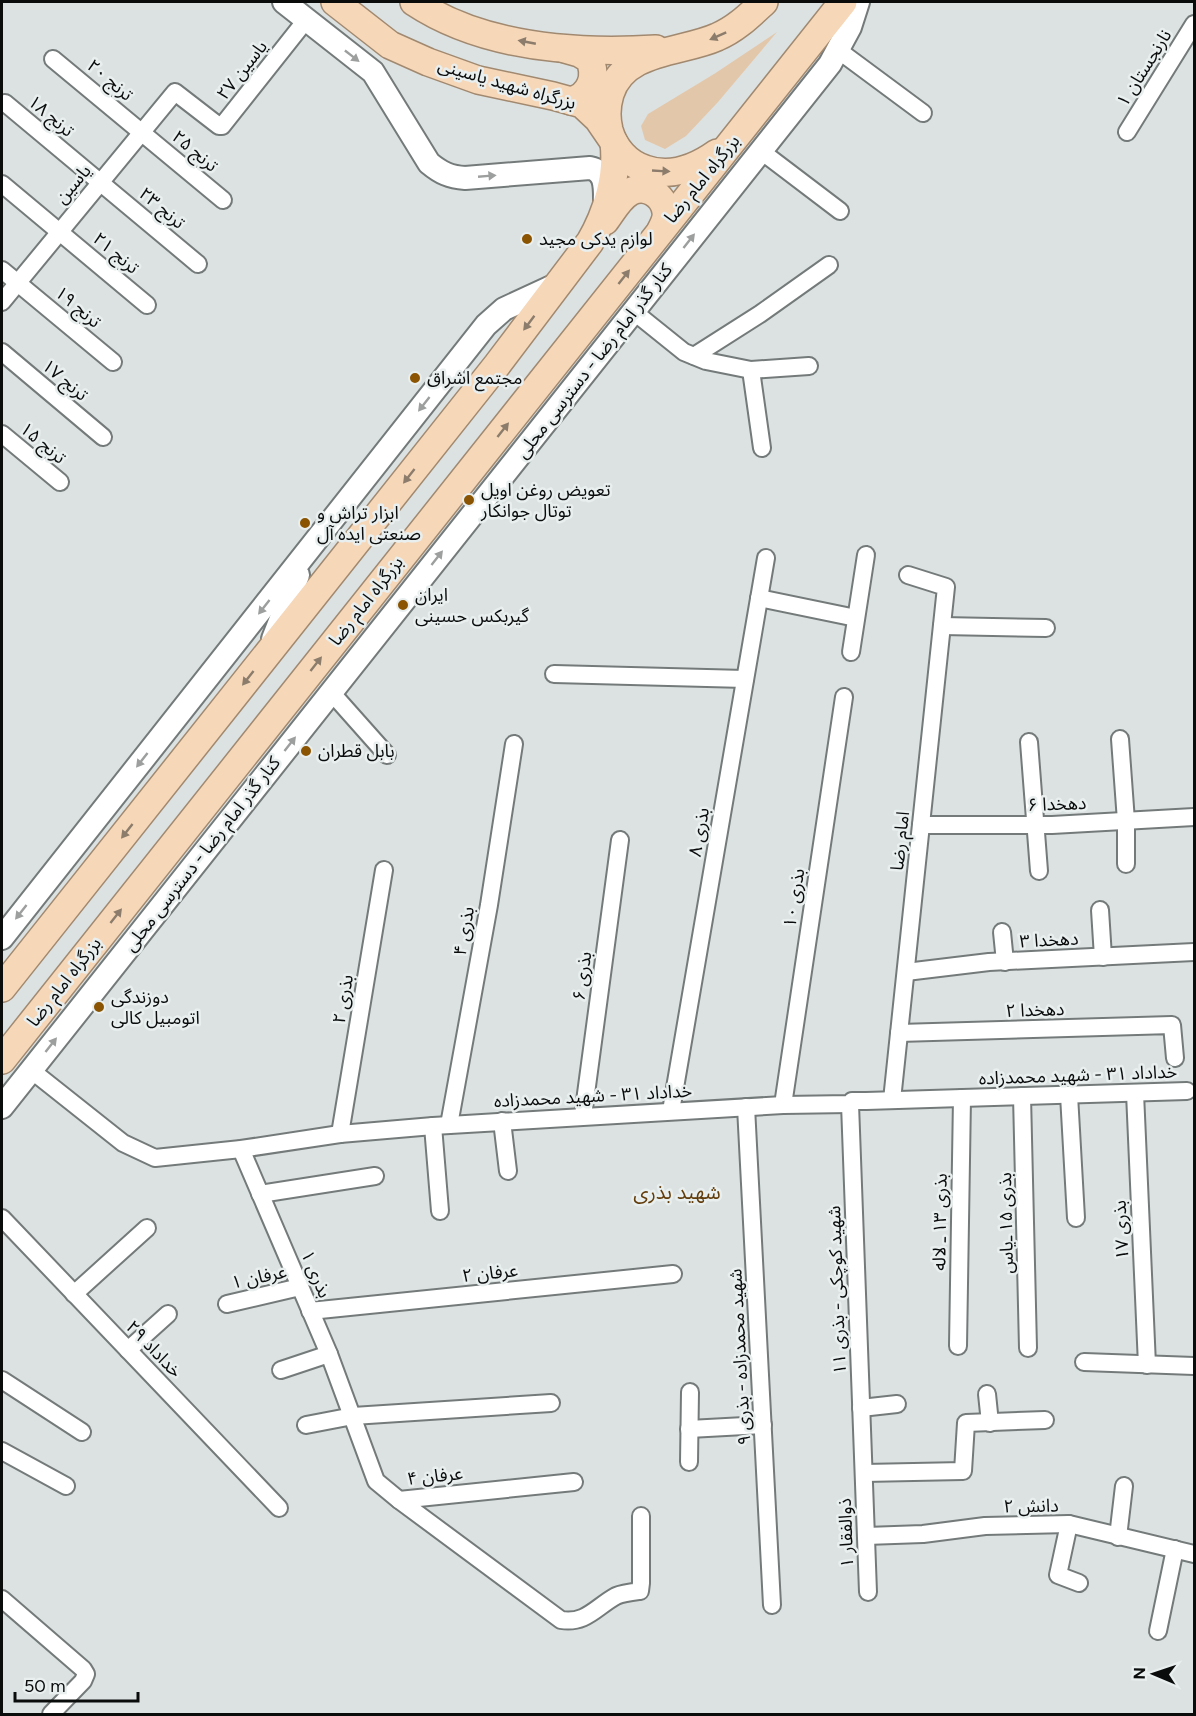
<svg xmlns="http://www.w3.org/2000/svg" width="1196" height="1716" font-family="Figtree,'Noto Sans Arabic',sans-serif">
<rect width="100%" height="100%" fill="#dce2e2"/>
<polygon fill="#e3c7aa" points="777,32 718,102 686,136 665,149 645,140 641,126 648,114 714,74"/>
<g fill="none" stroke-linecap="round" stroke-linejoin="round">
<defs>
<g id="minor">
<polyline points="838,50 923,113"/>
<polyline points="53,59 223,200"/>
<polyline points="5,103 198,264"/>
<polyline points="1127,132 1194,24"/>
<polyline points="761,151 840,211"/>
<polyline points="2,184 147,305"/>
<polyline points="2,270 113,362"/>
<polyline points="2,302 175,92 219,126 222,126 306,20"/>
<polyline points="633,311 684,352 706,361 751,370 809,366"/>
<polyline points="2,352 103,437"/>
<polyline points="694,356 760,314 829,265"/>
<polyline points="751,370 762,448"/>
<polyline points="2,434 60,482"/>
<polyline points="759,598 856,618"/>
<polyline points="942,626 1046,628"/>
<polyline points="851,652 866,555"/>
<polyline points="554,674 745,679"/>
<polyline points="331,692 387,755"/>
<polyline points="1120,739 1126,821 1126,864"/>
<polyline points="1029,742 1039,871"/>
<polyline points="921,825 1052,825 1194,817"/>
<polyline points="1100,910 1103,957"/>
<polyline points="1002,932 1005,962"/>
<polyline points="906,972 989,962 1194,952"/>
<polyline points="899,1033 1172,1025 1175,1058"/>
<polyline points="31,1070 123,1143 155,1158 241,1149 340,1134 433,1126 783,1105 850,1104 852,1101 866,1101 1187,1091"/>
<polyline points="1135,1093 1147,1365"/>
<polyline points="1069,1095 1076,1218"/>
<polyline points="1022,1096 1028,1348"/>
<polyline points="892,1100 946,587 908,575"/>
<polyline points="850,1104 868,1592"/>
<polyline points="783,1105 844,697"/>
<polyline points="746,1107 772,1605"/>
<polyline points="671,1111 766,558"/>
<polyline points="583,1116 620,840"/>
<polyline points="502,1121 508,1171"/>
<polyline points="449,1125 489,905 514,744"/>
<polyline points="433,1126 440,1211"/>
<polyline points="340,1134 384,870"/>
<polyline points="241,1149 329,1354 376,1481 399,1500 574,1482"/>
<polyline points="260,1194 375,1176"/>
<polyline points="2,1218 279,1508"/>
<polyline points="74,1294 147,1228"/>
<polyline points="227,1304 300,1287"/>
<polyline points="310,1311 673,1274"/>
<polyline points="958,1346 962,1098"/>
<polyline points="128,1350 168,1314"/>
<polyline points="1084,1362 1194,1366"/>
<polyline points="281,1370 329,1354"/>
<polyline points="2,1380 82,1432"/>
<polyline points="987,1394 990,1423"/>
<polyline points="861,1408 897,1404"/>
<polyline points="306,1425 353,1416 551,1403"/>
<polyline points="689,1429 763,1425"/>
<polyline points="2,1451 66,1486"/>
<polyline points="689,1462 690,1392"/>
<polyline points="864,1473 963,1471 966,1423 1045,1420"/>
<path d="M399 1500 561 1620C586 1624 596 1607 616 1596 623 1593 632 1592 640 1591L641 1583V1516"/>
<polyline points="1069,1524 1058,1575 1079,1583"/>
<polyline points="866,1536 923,1534 985,1526 1069,1524 1194,1554"/>
<polyline points="1118,1537 1124,1486"/>
<polyline points="2,1599 83,1669 86,1674 83,1681 51,1714"/>
<polyline points="1158,1631 1175,1549"/>
</g>
<g id="secondary">
<path d="M284 2 373 72 429 163C441 173 450 177 465 178L590 168C606 171 605 188 605 201"/>
<polyline points="273,639 298,575"/>
<polyline points="2,938 486,325 504,309 558,284"/>
<polyline points="2,1107 830,64 850,27 858,2"/>
</g>
<g id="trunk">
<polyline points="335,2 390,45 428,62 478,80 553,96 582,104 598,119 611,138"/>
<path d="M414 2C482 47 576 54 656 49"/>
<path d="M565 49 579 53 589 59C598 76 590 96 571 101"/>
<path d="M717 153C696 168 670 178 645 169 627 163 614 148 609 130 606 118 606 107 610 94 624 49 682 53 717 37 736 29 750 15 764 2"/>
<path d="M605 221C612 212 619 198 630 192 645 183 664 195 666 212 667 218 664 224 661 230"/>
<path d="M2 988 497 365 590 242C607 213 618 176 614 143"/>
<polyline points="2,1060 843,2"/>
</g>
</defs>
<use href="#minor" stroke="#747a7a" stroke-width="20"/>
<use href="#secondary" stroke="#747a7a" stroke-width="26"/>
<use href="#trunk" stroke="#a18970" stroke-width="30"/>
<use href="#minor" stroke="#fff" stroke-width="16"/>
<use href="#secondary" stroke="#fff" stroke-width="22"/>
<use href="#trunk" stroke="#f6d7b8" stroke-width="27"/>
</g>
<defs><path id="oneway-solid" d="M-6-.8H1V-3.2L6.5 0L1 3.2V.8H-6Z" transform="scale(1.5)"/></defs>
<g fill="#8c7c6b">
<use href="#oneway-solid" transform="translate(718 36) rotate(156)"/>
<use href="#oneway-solid" transform="translate(527 42) rotate(-169)"/>
<use href="#oneway-solid" transform="translate(661 171) rotate(3)"/>
<use href="#oneway-solid" transform="translate(624 277) rotate(-52)"/>
<use href="#oneway-solid" transform="translate(529 323) rotate(127)"/>
<use href="#oneway-solid" transform="translate(503 430) rotate(-52)"/>
<use href="#oneway-solid" transform="translate(409 476) rotate(128)"/>
<use href="#oneway-solid" transform="translate(316 664) rotate(-52)"/>
<use href="#oneway-solid" transform="translate(248 678) rotate(128)"/>
<use href="#oneway-solid" transform="translate(127 831) rotate(128)"/>
<use href="#oneway-solid" transform="translate(116 916) rotate(-52)"/>
</g>
<g fill="#9d9e9e">
<use href="#oneway-solid" transform="translate(352 56) rotate(38)"/>
<use href="#oneway-solid" transform="translate(487 176) rotate(-5)"/>
<use href="#oneway-solid" transform="translate(689 241) rotate(-52)"/>
<use href="#oneway-solid" transform="translate(424 404) rotate(128)"/>
<use href="#oneway-solid" transform="translate(437 558) rotate(-52)"/>
<use href="#oneway-solid" transform="translate(264 607) rotate(128)"/>
<use href="#oneway-solid" transform="translate(290 744) rotate(-52)"/>
<use href="#oneway-solid" transform="translate(142 760) rotate(128)"/>
<use href="#oneway-solid" transform="translate(21 912) rotate(128)"/>
<use href="#oneway-solid" transform="translate(51 1045) rotate(-52)"/>
</g>
<g fill="#8a5402" stroke="#e9efef" stroke-width="2">
<circle cx="527" cy="239" r="6"/>
<circle cx="415" cy="378" r="6"/>
<circle cx="469" cy="500" r="6"/>
<circle cx="305" cy="523" r="6"/>
<circle cx="403" cy="605" r="6"/>
<circle cx="306" cy="751" r="6"/>
<circle cx="99" cy="1007" r="6"/>
</g>
<g text-anchor="middle" stroke-width="5" stroke-linejoin="round" paint-order="stroke">
<g font-size="18" fill="#0a0c0c" stroke="#e9efef">
<text transform="translate(1144 68) rotate(-58)" y="6">نارنجستان ۱</text>
<text transform="translate(242 70) rotate(-52)" y="6">یاسین ۲۷</text>
<text transform="translate(110 80) rotate(40)" y="6">ترنج ۲۰</text>
<text transform="translate(507 84) rotate(16)" y="6">بزرگراه شهید یاسینی</text>
<text transform="translate(51 116) rotate(40)" y="6">ترنج ۱۸</text>
<text transform="translate(195 151) rotate(40)" y="6">ترنج ۲۵</text>
<text transform="translate(702 179) rotate(-51)" y="6">بزرگراه امام رضا</text>
<text transform="translate(73 184) rotate(-50)" y="6">یاسین</text>
<text transform="translate(162 208) rotate(40)" y="6">ترنج ۲۳</text>
<text transform="translate(116 253) rotate(40)" y="6">ترنج ۲۱</text>
<text transform="translate(78 307) rotate(40)" y="6">ترنج ۱۹</text>
<text transform="translate(594 361) rotate(-52)" y="6">کنار گذر امام رضا - دسترسی محلی</text>
<text transform="translate(65 380) rotate(40)" y="6">ترنج ۱۷</text>
<text transform="translate(43 443) rotate(40)" y="6">ترنج ۱۵</text>
<text transform="translate(366 601) rotate(-52)" y="6">بزرگراه امام رضا</text>
<text transform="translate(1057 804) rotate(-2)" y="6">دهخدا ۶</text>
<text transform="translate(699 832) rotate(-80)" y="6">بذری ۸</text>
<text transform="translate(900 841) rotate(-84)" y="6">امام رضا</text>
<text transform="translate(202 854) rotate(-52)" y="6">کنار گذر امام رضا - دسترسی محلی</text>
<text transform="translate(794 898) rotate(-81)" y="6">بذری ۱۰</text>
<text transform="translate(464 931) rotate(-80)" y="6">بذری ۴</text>
<text transform="translate(1049 940) rotate(-3)" y="6">دهخدا ۳</text>
<text transform="translate(582 976) rotate(-82)" y="6">بذری ۶</text>
<text transform="translate(64 982) rotate(-52)" y="6">بزرگراه امام رضا</text>
<text transform="translate(343 999) rotate(-80)" y="6">بذری ۲</text>
<text transform="translate(1035 1010) rotate(-2)" y="6">دهخدا ۲</text>
<text transform="translate(1078 1075) rotate(-2)" y="6">خداداد ۳۱ - شهید محمدزاده</text>
<text transform="translate(593 1096) rotate(-3)" y="6">خداداد ۳۱ - شهید محمدزاده</text>
<text transform="translate(940 1222) rotate(-89)" y="6">بذری ۱۳ ـ لاله</text>
<text transform="translate(1006 1223) rotate(-91)" y="6">بذری ۱۵ ـ‌یاس</text>
<text transform="translate(1121 1230) rotate(-93)" y="6">بذری ۱۷</text>
<text transform="translate(490 1273) rotate(-6)" y="6">عرفان ۲</text>
<text transform="translate(316 1274) rotate(67)" y="6">بذری ۱</text>
<text transform="translate(259 1277) rotate(-12)" y="6">عرفان ۱</text>
<text transform="translate(837 1290) rotate(-92)" y="6">شهید کوچکی - بذری ۱۱</text>
<text transform="translate(154 1349) rotate(46)" y="6">خداداد ۲۹</text>
<text transform="translate(740 1357) rotate(-93)" y="6">شهید محمدزاده - بذری ۹</text>
<text transform="translate(435 1476) rotate(-6)" y="6">عرفان ۴</text>
<text transform="translate(1031 1506) rotate(-1)" y="6">دانش ۲</text>
<text transform="translate(846 1533) rotate(-92)" y="6">ذوالفقار ۱</text>
</g>
<g font-size="18" fill="#0a0c0c" stroke="#e9efef" text-anchor="start">
<text x="539" y="245">لوازم یدکی مجید</text>
<text x="427" y="384">مجتمع اشراق</text>
<text x="481" y="496">تعویض روغن اویل<tspan x="481" dy="21">توتال جوانکار</tspan></text>
<text x="317" y="519">ابزار تراش و<tspan x="317" dy="21">صنعتی ایده آل</tspan></text>
<text x="415" y="601">ایران<tspan x="415" dy="21">گیربکس حسینی</tspan></text>
<text x="318" y="757">بابل قطران</text>
<text x="111" y="1003">دوزندگی<tspan x="111" dy="21">اتومبیل کالی</tspan></text>
</g>
<g font-size="20" fill="#623d0b" stroke="#e9efef">
<text x="677" y="1199">شهید بذری</text>
</g>
</g>
<rect width="1196" height="1716" fill="none" stroke="#0a0c0c" stroke-width="6"/>
<g transform="translate(1154 1674) rotate(272)" stroke="#e9efef" stroke-width="4.5" paint-order="stroke">
<path d="M0-4.5L10 22L0 15L-10 22Z" fill="#0a0c0c"/>
<text y="-9" font-size="16" font-weight="bold" text-anchor="middle" fill="#0a0c0c">N</text>
</g>
<path d="M15 1692v9h123v-9" fill="none" stroke="#0a0c0c" stroke-width="3"/>
<text x="24" y="1692" font-size="18" fill="#0a0c0c" stroke="#e9efef" stroke-width="4.5" paint-order="stroke">50 m</text>
</svg>
